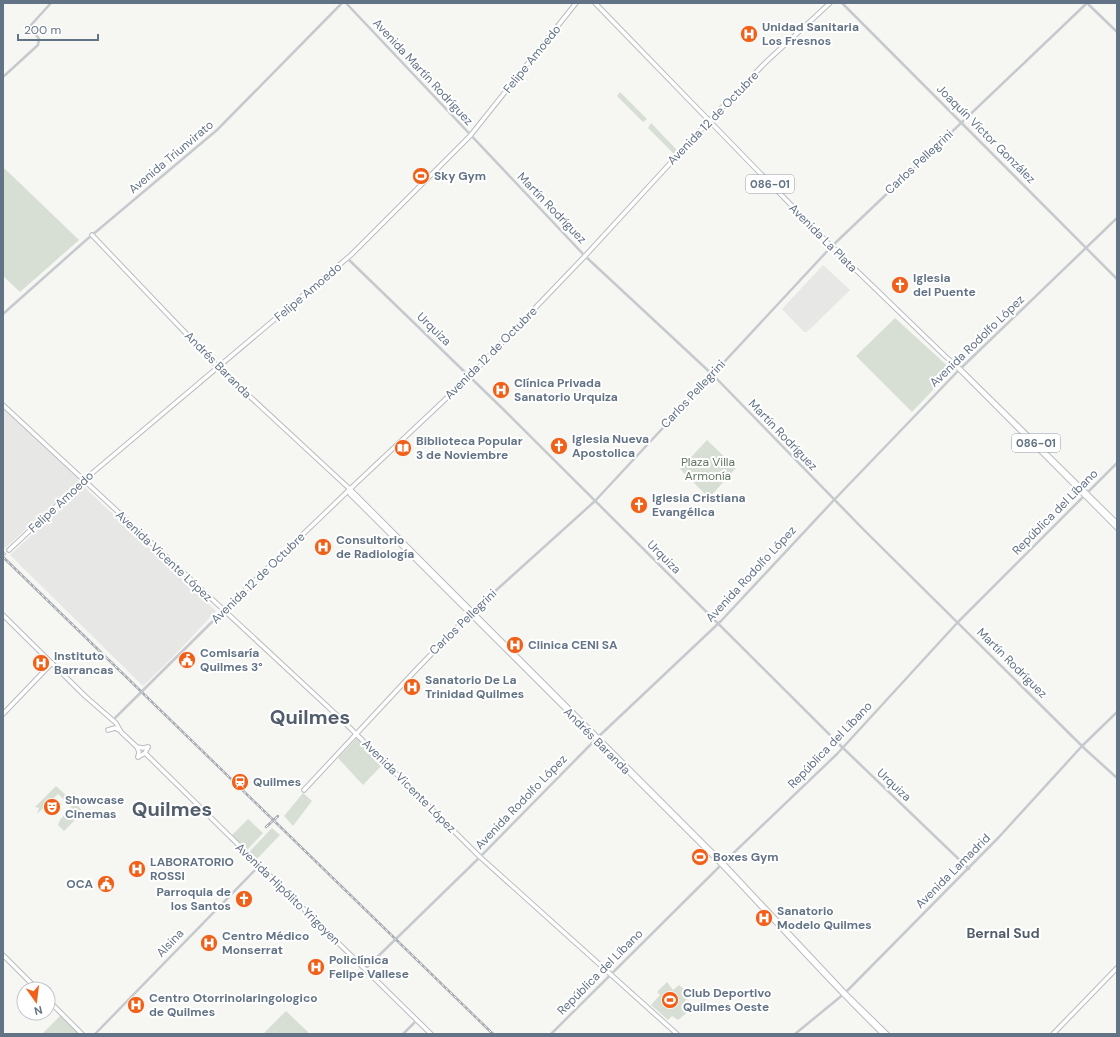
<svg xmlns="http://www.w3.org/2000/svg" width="1120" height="1037" font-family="'DM Sans',sans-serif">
<rect width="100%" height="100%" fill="#f6f7f3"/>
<g fill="#e7e8e6">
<polygon points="823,265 850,290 807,332 804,332 782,309"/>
<polygon points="3,407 79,478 78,481 3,550"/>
<polygon points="84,487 216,611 171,659 143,686 10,555"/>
</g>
<g fill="#d7dfd4">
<polygon points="620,92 647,119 643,122 617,96"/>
<polygon points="651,123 677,150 674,154 648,128"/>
<polygon points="3,167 79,240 20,292 3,276"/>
<polygon points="895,318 952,370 912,412 856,356"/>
<polygon points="707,440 736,468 709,498 680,469"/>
<polygon points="357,738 384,763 363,785 338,758"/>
<polygon points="56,786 82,810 81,814 64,831 58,825 60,820 73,805 71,806 58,794 37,814 39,808 35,807"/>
<polygon points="303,793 312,801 293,826 284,816"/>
<polygon points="248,819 263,833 247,850 231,836"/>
<polygon points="272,828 280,835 257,859 249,852"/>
<polygon points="667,982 673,990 679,985 691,995 685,1001 688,1005 686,1007 689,1011 678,1020 672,1016 668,1020 651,1005 660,995 657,992"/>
<polygon points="286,1011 310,1034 263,1034"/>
<polygon points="61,1015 81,1034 42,1034"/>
</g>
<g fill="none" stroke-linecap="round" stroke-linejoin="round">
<polyline stroke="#d1d6d8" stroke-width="3.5" stroke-dasharray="3.5 2" stroke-linecap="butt" points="3,555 9,550"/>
<defs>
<g id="major">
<polyline points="595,3 826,241 945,356 960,369 1117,523"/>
<polyline points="92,235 218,367 353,492 723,863 845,993 887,1034"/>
<polyline points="956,366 1117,528"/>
<polyline points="3,405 340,718 480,857 677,1034"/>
<path d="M349 490 350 494C473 618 597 740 720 863 775 920 826 979 883 1034"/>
<polyline points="9,550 84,480 351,255 470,136 576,3"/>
<polyline points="223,611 349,490 469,377 585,256 710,120 766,62 830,3"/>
<polyline points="3,615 85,696 116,723 121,732 137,747 139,752 138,757"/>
<polyline points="3,714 52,663"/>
<polyline points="108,730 115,728 119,730"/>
<polyline points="137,747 143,748 148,747"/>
<polyline points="145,753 431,1034"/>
<polyline points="138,757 145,753 148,747"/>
<polyline points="304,790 414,672 472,612"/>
<polyline points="3,955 37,989"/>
<polyline points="48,1000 82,1034"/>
<polyline points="1053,1034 1117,968"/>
</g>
</defs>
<use href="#major" stroke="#b9bcc0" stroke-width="5.5"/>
<g stroke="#c6c9cd" stroke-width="2.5">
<polyline points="346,3 585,256 715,377 864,530 1085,749 1117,778"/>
<polyline points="842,3 1117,279"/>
<polyline points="1087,3 1117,32"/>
<polyline points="3,77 38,45 39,39 32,29 31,25 51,3"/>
<polyline points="347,258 503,409 842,747 969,869"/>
<polyline points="3,314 85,241 217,130 342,3"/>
<polyline points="472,612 595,501 831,247 1087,3"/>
<polyline points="112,721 223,611"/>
<polyline points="365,969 480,857 597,738 721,621 834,500 958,371 1117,218"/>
<polyline points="95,1034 259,866"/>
<polyline points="403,1034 417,1020"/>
<polyline points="551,1034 721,865 837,754 958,622 1117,463"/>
<polyline points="795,1034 845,993 999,837 1082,746 1117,712"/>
</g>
<use href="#major" stroke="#fff" stroke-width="3.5"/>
<defs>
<g id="rail">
<polyline points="3,557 493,1034"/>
<polyline points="266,827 278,816"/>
</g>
</defs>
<use href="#rail" stroke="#a6abb2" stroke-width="2.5"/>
<use href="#rail" stroke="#fff" stroke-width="1" stroke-dasharray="3" stroke-linecap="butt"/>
</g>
<defs>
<symbol id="hospital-disc" viewBox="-11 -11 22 22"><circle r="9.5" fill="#f16019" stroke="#fff"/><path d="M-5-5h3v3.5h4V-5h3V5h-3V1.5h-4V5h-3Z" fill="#fff"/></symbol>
<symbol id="stadium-disc" viewBox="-11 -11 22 22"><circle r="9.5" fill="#f16019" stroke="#fff"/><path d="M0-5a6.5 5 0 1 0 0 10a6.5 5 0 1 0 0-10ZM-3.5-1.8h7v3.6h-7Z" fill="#fff"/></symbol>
<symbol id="church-disc" viewBox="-11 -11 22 22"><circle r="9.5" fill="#f16019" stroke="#fff"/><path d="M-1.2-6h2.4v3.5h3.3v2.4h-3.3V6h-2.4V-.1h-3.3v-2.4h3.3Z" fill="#fff"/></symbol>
<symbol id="library-disc" viewBox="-11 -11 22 22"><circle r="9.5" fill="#f16019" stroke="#fff"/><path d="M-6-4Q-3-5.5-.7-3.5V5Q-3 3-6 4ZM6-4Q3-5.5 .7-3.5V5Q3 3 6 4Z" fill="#fff"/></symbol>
<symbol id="civic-disc" viewBox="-11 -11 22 22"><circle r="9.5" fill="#f16019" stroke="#fff"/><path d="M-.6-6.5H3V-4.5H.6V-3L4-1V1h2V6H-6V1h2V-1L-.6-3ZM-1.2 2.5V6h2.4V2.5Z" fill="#fff"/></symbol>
<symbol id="station-disc" viewBox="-11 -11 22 22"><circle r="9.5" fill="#f16019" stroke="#fff"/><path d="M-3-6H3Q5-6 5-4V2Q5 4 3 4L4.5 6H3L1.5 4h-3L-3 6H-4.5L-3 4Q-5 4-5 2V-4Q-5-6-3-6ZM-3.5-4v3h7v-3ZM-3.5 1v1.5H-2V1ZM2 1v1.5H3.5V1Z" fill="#fff"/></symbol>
<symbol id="theatre-disc" viewBox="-11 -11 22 22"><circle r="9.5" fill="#f16019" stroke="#fff"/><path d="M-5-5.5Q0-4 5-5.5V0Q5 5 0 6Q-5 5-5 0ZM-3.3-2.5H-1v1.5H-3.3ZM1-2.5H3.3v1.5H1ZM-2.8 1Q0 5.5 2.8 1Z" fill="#fff"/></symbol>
</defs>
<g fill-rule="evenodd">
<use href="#hospital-disc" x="739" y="24" width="20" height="20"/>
<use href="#stadium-disc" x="411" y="166" width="20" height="20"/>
<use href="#church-disc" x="890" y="275" width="20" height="20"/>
<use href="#hospital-disc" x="491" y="380" width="20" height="20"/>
<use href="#church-disc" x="549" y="436" width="20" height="20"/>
<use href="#library-disc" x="393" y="438" width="20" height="20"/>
<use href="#church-disc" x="629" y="495" width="20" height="20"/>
<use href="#hospital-disc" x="313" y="537" width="20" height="20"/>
<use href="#hospital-disc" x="505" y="635" width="20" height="20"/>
<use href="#civic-disc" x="177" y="650" width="20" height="20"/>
<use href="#hospital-disc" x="31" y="653" width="20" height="20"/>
<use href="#hospital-disc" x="402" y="677" width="20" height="20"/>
<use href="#station-disc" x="230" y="772" width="20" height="20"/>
<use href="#theatre-disc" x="42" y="797" width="20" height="20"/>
<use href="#stadium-disc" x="690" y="847" width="20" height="20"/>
<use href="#hospital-disc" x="127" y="859" width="20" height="20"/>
<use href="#civic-disc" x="96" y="874" width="20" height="20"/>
<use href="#church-disc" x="234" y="889" width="20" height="20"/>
<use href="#hospital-disc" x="754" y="908" width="20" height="20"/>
<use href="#hospital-disc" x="199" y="933" width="20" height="20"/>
<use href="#hospital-disc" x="306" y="957" width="20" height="20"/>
<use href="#stadium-disc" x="660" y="990" width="20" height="20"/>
<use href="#hospital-disc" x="126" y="995" width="20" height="20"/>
</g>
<g text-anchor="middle" stroke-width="4" stroke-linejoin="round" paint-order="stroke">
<g fill="#fff" stroke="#929daa" stroke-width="1">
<rect x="746" y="175" width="48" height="18" rx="3"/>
<rect x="1012" y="434" width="48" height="18" rx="3"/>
</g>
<g font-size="11" font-weight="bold" fill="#637386">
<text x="770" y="188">086-01</text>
<text x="1036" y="447">086-01</text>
</g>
<g font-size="12" font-weight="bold" fill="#637386" stroke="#fff" text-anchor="start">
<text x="762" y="31">Unidad Sanitaria<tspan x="762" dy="14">Los Fresnos</tspan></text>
<text x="434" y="180">Sky Gym</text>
<text x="913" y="282">Iglesia<tspan x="913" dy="14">del Puente</tspan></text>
<text x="514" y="387">Clínica Privada<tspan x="514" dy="14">Sanatorio Urquiza</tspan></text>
<text x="572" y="443">Iglesia Nueva<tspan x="572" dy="14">Apostolica</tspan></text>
<text x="416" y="445">Biblioteca Popular<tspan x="416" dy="14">3 de Noviembre</tspan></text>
<text x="652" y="502">Iglesia Cristiana<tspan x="652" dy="14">Evangélica</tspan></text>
<text x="336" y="544">Consultorio<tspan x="336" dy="14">de Radiología</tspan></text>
<text x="528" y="649">Clinica CENI SA</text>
<text x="200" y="657">Comisaría<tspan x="200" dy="14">Quilmes 3°</tspan></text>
<text x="54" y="660">Instituto<tspan x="54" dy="14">Barrancas</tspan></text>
<text x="425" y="684">Sanatorio De La<tspan x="425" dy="14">Trinidad Quilmes</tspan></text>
<text x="253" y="786">Quilmes</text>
<text x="65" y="804">Showcase<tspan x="65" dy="14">Cinemas</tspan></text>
<text x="713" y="861">Boxes Gym</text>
<text x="150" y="866">LABORATORIO<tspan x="150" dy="14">ROSSI</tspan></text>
<text x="93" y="888" text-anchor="end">OCA</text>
<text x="231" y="896" text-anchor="end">Parroquia de<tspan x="231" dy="14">los Santos</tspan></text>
<text x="777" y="915">Sanatorio<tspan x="777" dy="14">Modelo Quilmes</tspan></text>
<text x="222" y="940">Centro Médico<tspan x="222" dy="14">Monserrat</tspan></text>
<text x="329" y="964">Policlínica<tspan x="329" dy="14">Felipe Vallese</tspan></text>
<text x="683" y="997">Club Deportivo<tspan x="683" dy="14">Quilmes Oeste</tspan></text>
<text x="149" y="1002">Centro Otorrinolaringologico<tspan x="149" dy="14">de Quilmes</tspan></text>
</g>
<g font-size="12" fill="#637386" stroke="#fff">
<text transform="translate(532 59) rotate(-51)" y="4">Felipe Amoedo</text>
<text transform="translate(423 72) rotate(47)" y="4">Avenida Martín Rodríguez</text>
<text transform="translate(713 118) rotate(-46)" y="4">Avenida 12 de Octubre</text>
<text transform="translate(986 134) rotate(45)" y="4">Joaquín Víctor González</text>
<text transform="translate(171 157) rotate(-40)" y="4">Avenida Triunvirato</text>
<text transform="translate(919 162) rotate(-43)" y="4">Carlos Pellegrini</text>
<text transform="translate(552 208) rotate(46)" y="4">Martín Rodríguez</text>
<text transform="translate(823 238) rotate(45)" y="4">Avenida La Plata</text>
<text transform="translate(308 292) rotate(-40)" y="4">Felipe Amoedo</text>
<text transform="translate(434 329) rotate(44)" y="4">Urquiza</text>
<text transform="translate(977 341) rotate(-44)" y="4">Avenida Rodolfo López</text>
<text transform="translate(491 353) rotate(-45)" y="4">Avenida 12 de Octubre</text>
<text transform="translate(218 365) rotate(45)" y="4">Andrés Baranda</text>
<text transform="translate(693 394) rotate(-47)" y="4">Carlos Pellegrini</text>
<text transform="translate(783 435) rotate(46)" y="4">Martín Rodríguez</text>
<text transform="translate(61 502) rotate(-43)" y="4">Felipe Amoedo</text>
<text transform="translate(1055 512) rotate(-45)" y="4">República del Líbano</text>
<text transform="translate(164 556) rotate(43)" y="4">Avenida Vicente López</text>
<text transform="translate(664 557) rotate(45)" y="4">Urquiza</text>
<text transform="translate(751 574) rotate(-47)" y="4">Avenida Rodolfo López</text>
<text transform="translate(258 578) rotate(-44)" y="4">Avenida 12 de Octubre</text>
<text transform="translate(463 622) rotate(-44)" y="4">Carlos Pellegrini</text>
<text transform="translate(1012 663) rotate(45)" y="4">Martín Rodríguez</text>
<text transform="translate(597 741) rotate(45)" y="4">Andrés Baranda</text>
<text transform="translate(830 745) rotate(-46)" y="4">República del Líbano</text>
<text transform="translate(894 785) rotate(43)" y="4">Urquiza</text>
<text transform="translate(409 786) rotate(45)" y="4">Avenida Vicente López</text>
<text transform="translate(521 802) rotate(-46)" y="4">Avenida Rodolfo López</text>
<text transform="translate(953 871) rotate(-45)" y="4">Avenida Lamadrid</text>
<text transform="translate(288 894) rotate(44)" y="4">Avenida Hipólito Yrigoyen</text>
<text transform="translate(170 943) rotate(-46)" y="4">Alsina</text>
<text transform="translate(600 972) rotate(-45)" y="4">República del Líbano</text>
</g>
<g font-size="12" fill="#61785f" stroke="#fff">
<text x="708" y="466">Plaza Villa<tspan x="708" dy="14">Armonía</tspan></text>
</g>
<g font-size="14" font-weight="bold" fill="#525d6b" stroke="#fff">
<text x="1003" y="938">Bernal Sud</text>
</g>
<g font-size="20" font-weight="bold" fill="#525d6b" stroke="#fff">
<text x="310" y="724">Quilmes</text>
<text x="172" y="816">Quilmes</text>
</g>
</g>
<rect width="1120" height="1037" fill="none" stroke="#637386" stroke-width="8"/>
<g transform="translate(36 1001) rotate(166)"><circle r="19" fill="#ffffff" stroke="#c1c7cf"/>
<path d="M0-3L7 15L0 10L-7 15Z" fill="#f16019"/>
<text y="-6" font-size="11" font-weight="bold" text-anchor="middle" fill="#637386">N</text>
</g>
<path d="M18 34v6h80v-6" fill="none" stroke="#637386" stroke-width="2"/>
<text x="24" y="34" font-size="12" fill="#637386" stroke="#ffffff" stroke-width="3" paint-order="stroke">200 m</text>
</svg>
